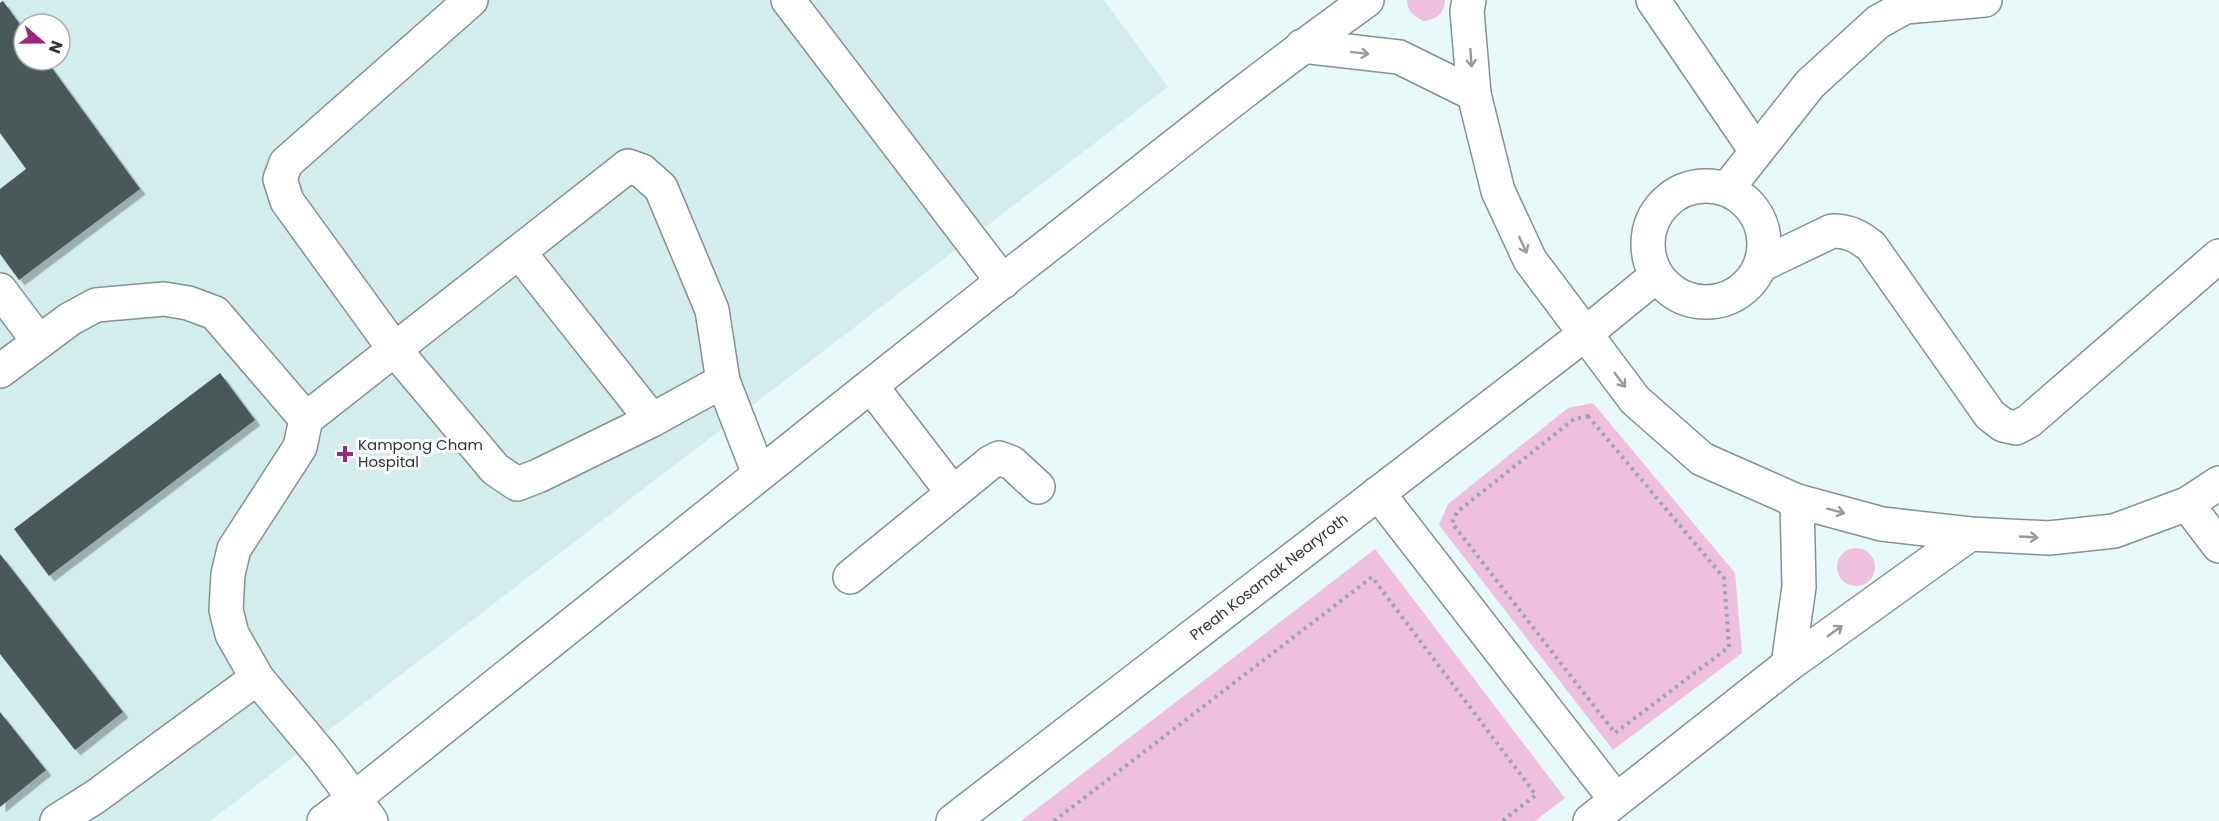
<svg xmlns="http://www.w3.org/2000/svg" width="2219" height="821" font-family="Poppins,sans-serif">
<defs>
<filter id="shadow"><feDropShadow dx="5.5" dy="5.5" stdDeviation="0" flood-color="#0004"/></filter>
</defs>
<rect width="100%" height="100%" fill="#e7f9f8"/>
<path fill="#d3edec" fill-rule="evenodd" d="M0 0H1104L1168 87 210 821H0ZM24 24H60V60H24Z"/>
<g fill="#efbfde">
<path d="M1407 0H1445V2C1443 14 1436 20 1423 21 1414 16 1407 11 1407 0Z"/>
<polygon points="1593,403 1735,573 1742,653 1613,750 1439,525 1448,504 1568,408"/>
<circle cx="1856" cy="567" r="19"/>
<polygon points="1375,549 1565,798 1535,821 1021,821"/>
</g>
<g fill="#4a5959" filter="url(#shadow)">
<polygon points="3,1 24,30 24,60 46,60 140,189 19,280 0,254 0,189 26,169 0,133 0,3"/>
<polygon points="220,373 255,420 49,576 14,529"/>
<polygon points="0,554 123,712 75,750 0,654"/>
<polygon points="0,712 46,770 0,807"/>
</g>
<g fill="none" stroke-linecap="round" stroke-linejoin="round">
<defs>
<g id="minor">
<polyline points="471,0 286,163 280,179 287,201 395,350 495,469 517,484 538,476 652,420 723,381"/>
<polyline points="788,0 1003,282"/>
<polyline points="1469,0 1467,11 1474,94 1498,191 1530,260 1635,400 1702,459 1797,501 1882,524 1970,534 2049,538 2114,531 2187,504 2219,483"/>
<polyline points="1653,0 1756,151"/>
<polyline points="1302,46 1399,57 1474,94"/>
<circle cx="1706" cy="244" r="58"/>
<polyline points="1727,189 1810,84 1878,22 1905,7 1985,0"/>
<polyline points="519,252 652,420"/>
<path d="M1761 265 1832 231C1849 231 1858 236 1871 246L1990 415 2003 425 2016 428 2029 421 2219 256"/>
<polyline points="0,290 39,342"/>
<polyline points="0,371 70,319 96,305 164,299 188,303 215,313 306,419 300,447 234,549 228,574 226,610 232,634 257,678 323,757 371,821"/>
<polyline points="871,386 953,493"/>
<polyline points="306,419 628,166 642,171 661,188 712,310 723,381 759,474"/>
<polyline points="1378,493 1616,800"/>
<polyline points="2187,504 2219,546"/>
<polyline points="850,577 991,462 999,458 1012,463 1038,487"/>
<polyline points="1788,665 1799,587 1797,501"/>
<polyline points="57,821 95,797 257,678"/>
<path d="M324 821 355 798C576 621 796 444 1018 269 1134 179 1248 85 1367 0"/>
<polyline points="953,821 1585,334 1656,276"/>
<polyline points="1590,821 1788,665 1970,534"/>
</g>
</defs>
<use href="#minor" stroke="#829292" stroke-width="36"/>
<g stroke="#99a7a6" stroke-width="4" stroke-dasharray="3 4.5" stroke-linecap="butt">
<polygon points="1588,416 1724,578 1729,647 1615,733 1452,523 1457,512 1574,419"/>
<polyline points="1054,821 1372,577 1536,795 1502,821"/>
</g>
<use href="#minor" stroke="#fff" stroke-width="33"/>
</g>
<defs><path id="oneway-shaft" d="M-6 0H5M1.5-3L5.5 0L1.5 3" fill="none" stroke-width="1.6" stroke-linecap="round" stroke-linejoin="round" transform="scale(1.5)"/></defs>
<g stroke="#969a9a">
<use href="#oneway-shaft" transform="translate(1360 53) rotate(7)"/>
<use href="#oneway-shaft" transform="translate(1471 58) rotate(86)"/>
<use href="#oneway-shaft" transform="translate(1523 245) rotate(65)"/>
<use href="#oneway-shaft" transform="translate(1620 380) rotate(53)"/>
<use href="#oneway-shaft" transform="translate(1836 511) rotate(15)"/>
<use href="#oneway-shaft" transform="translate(2029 537) rotate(3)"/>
<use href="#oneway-shaft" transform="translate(1835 631) rotate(-36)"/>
</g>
<path fill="#9d2780" stroke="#fff" stroke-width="2" d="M342 445h6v6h6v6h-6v6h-6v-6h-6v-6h6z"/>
<g text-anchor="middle" stroke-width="6" stroke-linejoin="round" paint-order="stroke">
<g font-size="15" fill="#2d3434" stroke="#fff" text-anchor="start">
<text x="358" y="450">Kampong Cham<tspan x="358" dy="17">Hospital</tspan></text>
</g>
<g font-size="15" fill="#2d3434" stroke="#fff">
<text transform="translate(1269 577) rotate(-38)" y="5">Preah Kosamak Nearyroth</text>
</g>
</g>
<g transform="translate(42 42) rotate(110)"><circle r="28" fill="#ffffff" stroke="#abaeae" stroke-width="1.5"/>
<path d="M0-4.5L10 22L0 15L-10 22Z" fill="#9d2780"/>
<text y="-9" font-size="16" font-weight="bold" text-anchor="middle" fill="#2d3434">N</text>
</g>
</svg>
